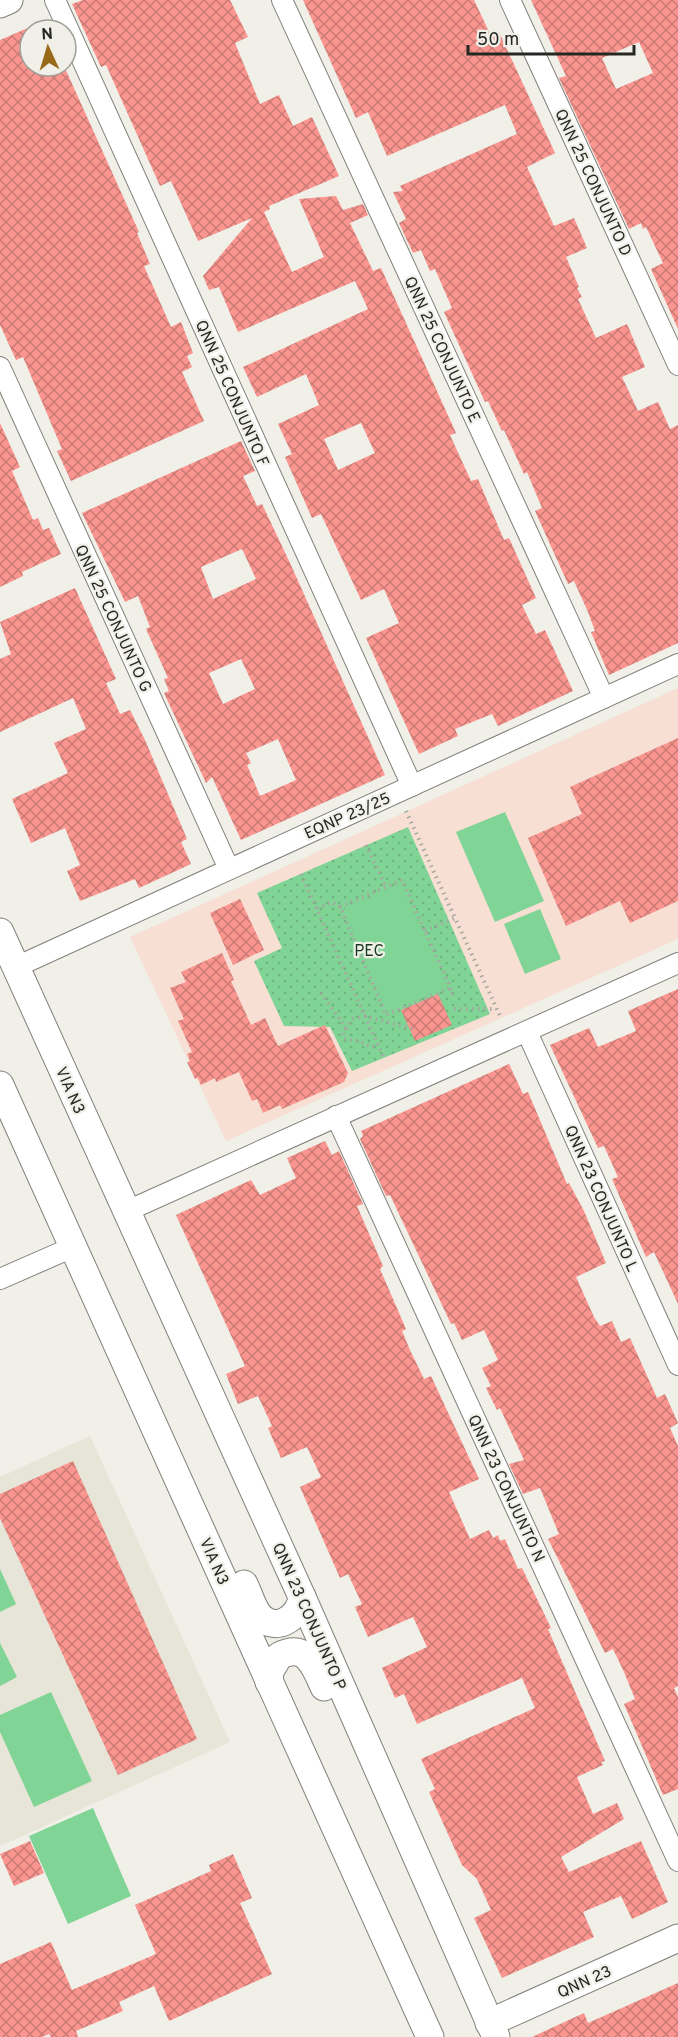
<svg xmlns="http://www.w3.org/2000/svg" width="678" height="2037" font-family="Overpass,sans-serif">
<defs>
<pattern id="grass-dots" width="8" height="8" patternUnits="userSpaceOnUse" patternTransform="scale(1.5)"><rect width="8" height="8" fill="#80d495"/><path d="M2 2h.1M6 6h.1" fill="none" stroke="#6eb680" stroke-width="1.8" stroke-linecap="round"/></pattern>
<pattern id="building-cross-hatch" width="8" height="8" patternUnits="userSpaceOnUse" patternTransform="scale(1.5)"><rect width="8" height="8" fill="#fa968f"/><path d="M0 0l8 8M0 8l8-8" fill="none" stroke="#ca7a74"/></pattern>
</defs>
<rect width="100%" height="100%" fill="#f0efe8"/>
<polygon fill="#f7dfd4" points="678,688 678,939 226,1141 130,937"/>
<polygon fill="#e7e5d7" points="90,1436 230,1742 0,1846 0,1477"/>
<polygon fill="url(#grass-dots)" points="408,827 490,1014 352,1071 330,1027 284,1026 254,961 282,948 257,893"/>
<g fill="#80d495">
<polygon points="505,812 544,901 495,922 456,832"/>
<polygon points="401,884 448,987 386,1012 342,910"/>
<polygon points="540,909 561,959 525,974 504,924"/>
<polygon points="0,1569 16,1604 0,1612"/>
<polygon points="0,1643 17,1677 0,1686"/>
<polygon points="51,1692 92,1781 34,1807 0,1732 0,1715"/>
<polygon points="93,1808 131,1896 68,1924 29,1836"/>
</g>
<g fill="url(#building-cross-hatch)" fill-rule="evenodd">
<path d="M83 0H230L248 37 235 43 260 104 279 95 293 126 312 117 339 176 269 206 270 209 264 212 292 272 324 257 299 199 336 196 343 210 363 204 368 215 350 223 373 271 381 268 456 433 450 435 471 481 478 479 504 540 509 538 536 598 522 605 536 634 545 630 573 691 498 726 492 714 455 729 458 736 419 754 366 638 399 623 384 589 361 600 321 514 312 518 285 457 292 454 278 424 319 405 306 374 257 397 243 367 368 309 355 281 238 332 219 287 209 290 203 276 252 218 198 241 171 181 160 186 106 65 101 67 72 4ZM361 423 375 453 338 470 324 439Z"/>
<polygon points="303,0 474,0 491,36 499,32 555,153 527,167 554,226 574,218 587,248 566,257 579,287 577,288 582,297 578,299 596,338 627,324 645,367 622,377 638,411 658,402 670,429 678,425 678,643 609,675 591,632 595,631 588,612 574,581 568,584 535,511 542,508 527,472 524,474 504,430 502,431 488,401 485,402 444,312 452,308 435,269 430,271 421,250 413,253 399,223 406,219 393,192 403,191 400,186 517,134 505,105 387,156 368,112 356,118"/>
<path d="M531 0H678V329L651 269 663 263 646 227 643 229 641 223 629 229 559 78 566 76ZM639 42 653 73 616 89 602 58Z"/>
<polygon points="30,27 30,66 64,66 139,232 137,233 150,264 144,266 171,327 181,322 193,353 187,356 192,367 182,372 204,421 71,481 57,451 62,449 23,357 16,360 0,325 0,40"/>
<polygon points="0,423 20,467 12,471 33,520 38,518 43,530 49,528 61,554 22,572 23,576 0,587"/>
<path d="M241 441 255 471 243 476 257 506 262 504 290 563 385 775 241 840 212 777 206 783 164 693 169 691 164 679 168 678 146 629 150 627 138 596 125 602 82 513ZM242 549 256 579 213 599 201 567ZM241 659 255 689 223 704 209 673ZM278 739 296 780 260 796 247 765 251 763 246 753Z"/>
<polygon points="75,588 116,679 106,683 120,714 130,710 145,740 187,839 181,842 191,864 139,888 135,879 80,901 67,871 80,865 65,828 31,843 12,799 68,773 54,743 86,729 73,698 0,732 0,659 11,654 0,622"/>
<polygon points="678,738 678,901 630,923 620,901 566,926 528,838 582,814 570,787"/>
<polygon points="240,899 264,950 233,965 210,913"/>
<polygon points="222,953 234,980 231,981 251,1025 265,1018 278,1046 325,1025 348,1073 344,1082 282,1109 280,1105 263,1113 257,1099 252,1101 239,1072 216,1082 215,1078 201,1085 198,1078 195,1079 187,1062 190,1061 187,1054 192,1052 178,1021 184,1019 170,988 186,982 181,972"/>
<polygon points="678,989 678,1304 654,1252 646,1257 612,1179 618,1177 604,1146 598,1148 550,1045 589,1028 598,1047 636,1031 628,1011"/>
<polygon points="438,994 452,1025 415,1041 401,1010"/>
<polygon points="509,1064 523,1094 528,1092 567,1184 569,1183 584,1211 606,1263 576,1277 594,1317 600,1326 612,1321 621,1342 630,1338 657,1398 665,1394 678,1423 670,1428 678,1446 678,1686 674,1688 678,1697 678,1789 663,1795 624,1704 635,1699 624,1672 613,1649 605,1653 548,1539 559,1534 540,1488 523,1494 509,1464 524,1460 500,1408 497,1410 486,1388 491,1386 482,1368 498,1360 484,1330 462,1340 454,1323 451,1324 390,1195 386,1196 360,1139 363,1136 361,1131"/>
<polygon points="325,1141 332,1155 339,1151 363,1204 357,1206 383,1266 380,1269 403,1322 406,1329 402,1331 410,1350 424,1379 431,1376 479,1479 449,1492 470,1539 489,1530 493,1538 498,1535 500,1541 505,1539 518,1569 522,1568 551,1628 548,1629 605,1761 601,1762 603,1765 577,1777 593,1814 617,1803 624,1819 561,1857 569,1872 641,1841 668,1902 632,1919 621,1896 583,1912 594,1937 502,1978 474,1918 491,1910 477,1879 462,1865 429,1792 435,1789 421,1759 535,1708 522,1678 417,1724 404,1694 395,1698 382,1668 427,1647 413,1617 368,1637 355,1607 362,1604 348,1574 340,1578 300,1487 321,1477 307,1447 281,1458 268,1428 272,1426 258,1396 238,1404 226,1374 245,1366 176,1215 251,1180 260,1195 296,1178 287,1158"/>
<polygon points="73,1461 197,1739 118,1775 0,1518 0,1494"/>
<polygon points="30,1841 44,1873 14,1886 0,1854"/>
<polygon points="233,1854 252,1898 240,1903 272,1974 169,2021 154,1986 119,2002 123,2011 76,2031 78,2037 51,2037 49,2034 42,2037 0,2037 0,1964 51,1942 72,1990 156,1954 135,1905 211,1871 209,1865"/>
<polygon points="678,1983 678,2037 532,2037 584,2013 588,2023"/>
</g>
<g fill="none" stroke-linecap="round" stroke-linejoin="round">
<defs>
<g id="street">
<polyline points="55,0 412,786"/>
<polyline points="282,0 604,698"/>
<polyline points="510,0 678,365"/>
<polyline points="0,367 229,869"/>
<polyline points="16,967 678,664"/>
<polyline points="527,1032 678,1365"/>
<polyline points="336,1116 678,1861"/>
<polyline points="127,1211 678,963"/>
<polyline points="0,1279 73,1247"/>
</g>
<g id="secondary">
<polyline points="0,4 9,0"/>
<polyline points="0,932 302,1597 496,2037"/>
<polyline points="0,1085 430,2037"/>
<path d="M244 1584C249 1594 252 1606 258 1614 274 1635 300 1618 302 1597"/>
<path d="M269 1682 270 1671 279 1656C306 1642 315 1666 324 1687"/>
<polyline points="489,2023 678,1938"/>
</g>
</defs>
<use href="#street" stroke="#807f79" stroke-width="22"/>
<use href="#secondary" stroke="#807f79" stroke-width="29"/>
<g stroke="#a7a7a1" stroke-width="4" stroke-dasharray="1.5 4.5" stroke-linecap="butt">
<polyline points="406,811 455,918"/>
<polyline points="366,845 386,887"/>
<polyline points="301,874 384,1058"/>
<polyline points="340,907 402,880 453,993 448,996"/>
<polyline points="317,908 332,902 340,907 386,1015 451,988"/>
<polyline points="425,931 455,918 501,1018"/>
<polyline points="321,993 346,1028 353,1019 365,1016 413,1029"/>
<polyline points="454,1009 496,1009"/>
<polyline points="346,1028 343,1033 344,1039 360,1041 371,1047 378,1045"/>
</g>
<use href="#street" stroke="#fff" stroke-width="20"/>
<use href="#secondary" stroke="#fff" stroke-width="27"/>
</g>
<g text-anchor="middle" stroke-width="4.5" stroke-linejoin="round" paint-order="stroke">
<g font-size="16" fill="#262623" stroke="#f0efe8">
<text transform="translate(594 182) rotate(65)" y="6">QNN 25 CONJUNTO D</text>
<text transform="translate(443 349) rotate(65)" y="6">QNN 25 CONJUNTO E</text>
<text transform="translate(233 393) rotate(66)" y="6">QNN 25 CONJUNTO F</text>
<text transform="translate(114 618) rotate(65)" y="6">QNN 25 CONJUNTO G</text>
<text transform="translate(347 815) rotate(-24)" y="6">EQNP 23/25</text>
<text transform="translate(71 1090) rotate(66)" y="6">VIA N3</text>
<text transform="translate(602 1198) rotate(66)" y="6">QNN 23 CONJUNTO L</text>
<text transform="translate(507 1488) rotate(65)" y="6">QNN 23 CONJUNTO N</text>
<text transform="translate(215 1561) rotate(66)" y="6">VIA N3</text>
<text transform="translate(310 1616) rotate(66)" y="6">QNN 23 CONJUNTO P</text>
<text transform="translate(584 1981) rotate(-24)" y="6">QNN 23</text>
</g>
<g font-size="16" fill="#173a21" stroke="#f0efe8">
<text x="369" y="956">PEC</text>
</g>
</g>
<g transform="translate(48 48) rotate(356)"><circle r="28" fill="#f0efe8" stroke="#9f9f99" stroke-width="1.5"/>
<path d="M0-4.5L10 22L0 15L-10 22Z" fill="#99691a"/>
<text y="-9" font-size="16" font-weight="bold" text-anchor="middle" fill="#262623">N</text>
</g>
<path d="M468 45v9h166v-9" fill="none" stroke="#262623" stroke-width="3"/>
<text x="477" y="45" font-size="18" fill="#262623" stroke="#f0efe8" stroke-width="4.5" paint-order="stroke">50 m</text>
</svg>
